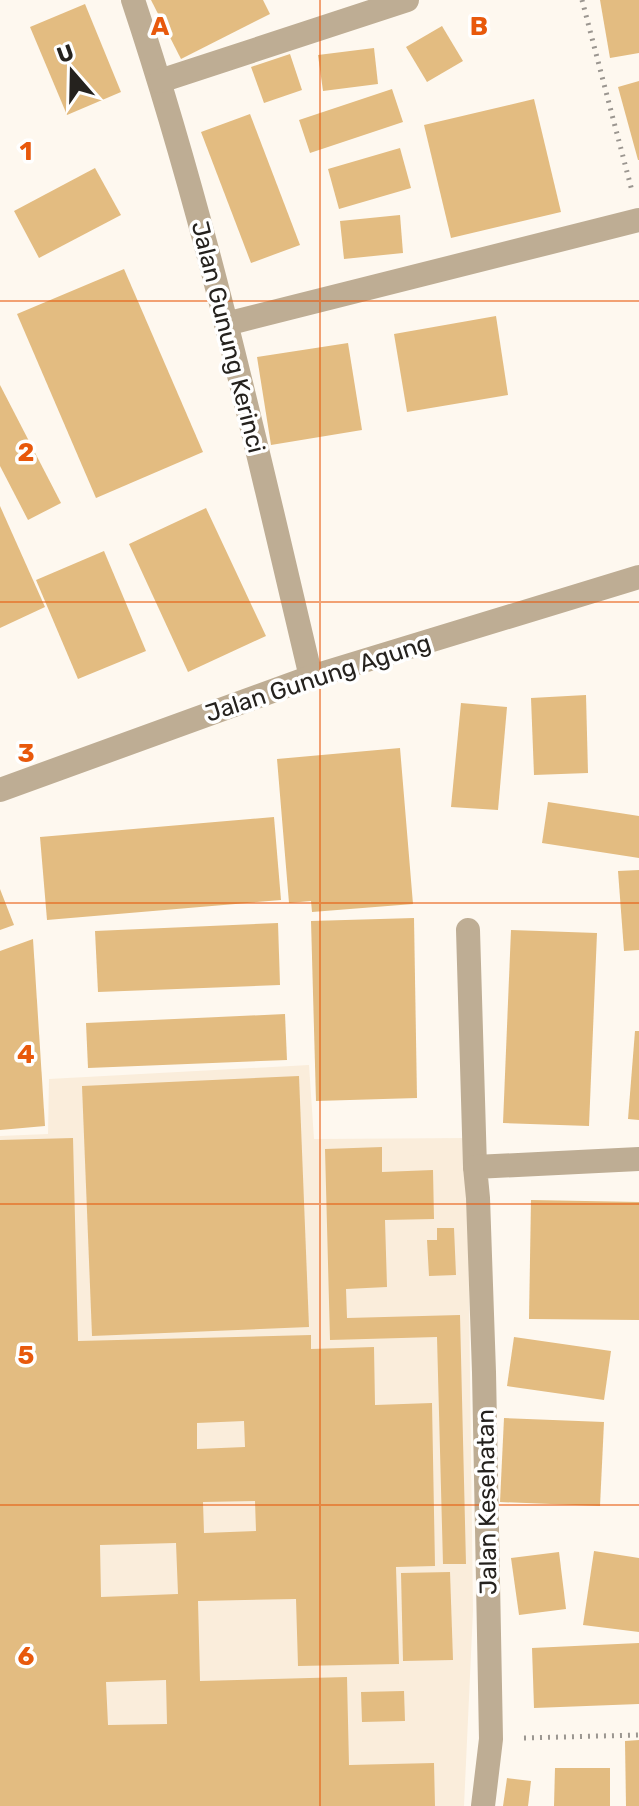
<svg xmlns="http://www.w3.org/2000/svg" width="639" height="1806" font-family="Rubik,sans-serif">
<rect width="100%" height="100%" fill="#fef8ef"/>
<polygon fill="#faeddb" points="309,1065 314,1139 467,1138 473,1611 464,1806 0,1806 0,1136 48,1134 49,1079"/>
<g fill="#e3bc81" fill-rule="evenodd">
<polygon points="151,0 263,0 270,14 181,59"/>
<polygon points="600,0 639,0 639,53 610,58"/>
<polygon points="85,4 121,92 67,115 30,27"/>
<polygon points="442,26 463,61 427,82 406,47"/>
<polygon points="374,48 378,84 323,91 318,55"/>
<polygon points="290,54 302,90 264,103 251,67"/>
<polygon points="639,81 639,160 638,160 618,87"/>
<polygon points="392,89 403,122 310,153 299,120"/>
<polygon points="534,99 561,212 451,238 424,125"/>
<polygon points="250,114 300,245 251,263 201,132"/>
<polygon points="400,148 411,188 339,209 328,169"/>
<polygon points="95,168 121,215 39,258 14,211"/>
<polygon points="400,215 403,253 344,259 340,221"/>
<polygon points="124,269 203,452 96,498 17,314"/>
<polygon points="496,316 508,395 407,412 394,334"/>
<polygon points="348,343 362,430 271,445 257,357"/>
<polygon points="0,385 61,503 28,520 0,466"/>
<polygon points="0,506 45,607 0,628"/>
<polygon points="206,508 266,636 188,672 129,544"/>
<polygon points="104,551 146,651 78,679 36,580"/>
<polygon points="586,695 588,773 534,775 531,698"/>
<polygon points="461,703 507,707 498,810 451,807"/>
<polygon points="400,748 413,904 312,912 311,901 289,903 277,759"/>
<polygon points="548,802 639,816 639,858 542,843"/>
<polygon points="274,817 281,900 47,920 40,837"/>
<polygon points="639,870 639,950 624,951 618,871"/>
<polygon points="0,889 14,925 0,930"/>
<polygon points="414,918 417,1098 316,1101 311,921"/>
<polygon points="278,923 280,985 98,992 95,931"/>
<polygon points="511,930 597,933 589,1126 503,1123"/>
<polygon points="33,939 45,1126 0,1130 0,951"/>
<polygon points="285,1014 287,1060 88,1068 86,1023"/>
<polygon points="635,1031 639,1031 639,1120 628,1119"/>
<polygon points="299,1076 309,1327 92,1336 82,1086"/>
<path d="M73 1138 78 1341 311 1335V1349L374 1347 375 1405 432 1403 435 1566 396 1567 399 1664 298 1666 296 1599 198 1601 200 1681 347 1677 349 1765 434 1763 435 1806H0V1140ZM244 1421 245 1447 197 1449V1423ZM255 1501 256 1531 204 1533 203 1502ZM176 1543 178 1594 101 1597 100 1545ZM166 1680 167 1724 108 1725 106 1682Z"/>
<polygon points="382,1147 382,1172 433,1170 434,1219 385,1220 387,1287 346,1289 347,1318 460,1315 466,1564 443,1564 437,1337 330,1340 325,1149"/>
<polygon points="531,1200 639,1202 639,1320 529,1319"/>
<polygon points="437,1228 454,1228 456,1275 429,1276 427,1240 437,1240"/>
<polygon points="514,1337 611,1351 604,1400 507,1386"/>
<polygon points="504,1418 604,1422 600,1506 500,1502"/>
<polygon points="594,1551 639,1558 639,1632 583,1625"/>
<polygon points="559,1552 566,1609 519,1615 511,1558"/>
<polygon points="450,1572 453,1660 403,1661 401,1573"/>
<polygon points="639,1643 639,1704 534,1708 532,1648"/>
<polygon points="404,1691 405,1721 362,1722 361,1692"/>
<polygon points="639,1740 639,1806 626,1806 625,1741"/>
<polygon points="555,1768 610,1768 610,1806 554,1806"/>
<polygon points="507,1778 531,1781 528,1806 503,1806"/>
</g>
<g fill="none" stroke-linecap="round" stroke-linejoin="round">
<g stroke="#9b9690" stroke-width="5" stroke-dasharray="2 6" stroke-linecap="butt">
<polyline points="582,0 632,191"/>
<polyline points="524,1738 639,1735"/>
</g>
<g stroke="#bead94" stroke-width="24">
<path d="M133 0C207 222 257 450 311 677"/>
<polyline points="160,81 407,0"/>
<polyline points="226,324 639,220"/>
<polyline points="0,790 311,677 639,577"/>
<polyline points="468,930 475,1167"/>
<polyline points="483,1806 491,1739 484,1372 478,1198 475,1167 639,1159"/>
</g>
</g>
<path fill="none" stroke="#e8590c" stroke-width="2" stroke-opacity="0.55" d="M320 0V1806M0 301H639M0 602H639M0 903H639M0 1204H639M0 1505H639"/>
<g text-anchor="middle" stroke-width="7" stroke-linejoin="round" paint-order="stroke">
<g font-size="24" fill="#25221e" stroke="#fff">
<text transform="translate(228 337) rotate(76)" y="8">Jalan Gunung Kerinci</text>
<text transform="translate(318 678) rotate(-18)" y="8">Jalan Gunung Agung</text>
<text transform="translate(487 1502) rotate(-91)" y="8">Jalan Kesehatan</text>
</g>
</g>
<g font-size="26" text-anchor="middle" font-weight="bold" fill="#e8590c" stroke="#fff" stroke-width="7" stroke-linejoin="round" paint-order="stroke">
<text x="160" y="35">A</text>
<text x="479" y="35">B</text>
<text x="26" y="160">1</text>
<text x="26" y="461">2</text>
<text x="26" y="762">3</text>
<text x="26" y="1063">4</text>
<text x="26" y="1364">5</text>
<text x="26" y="1665">6</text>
</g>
<g transform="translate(72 72) rotate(340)" stroke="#ffffff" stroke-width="6" paint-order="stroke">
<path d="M0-6L14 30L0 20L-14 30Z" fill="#25221e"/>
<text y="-12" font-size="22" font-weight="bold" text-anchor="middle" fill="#25221e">U</text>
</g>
</svg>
